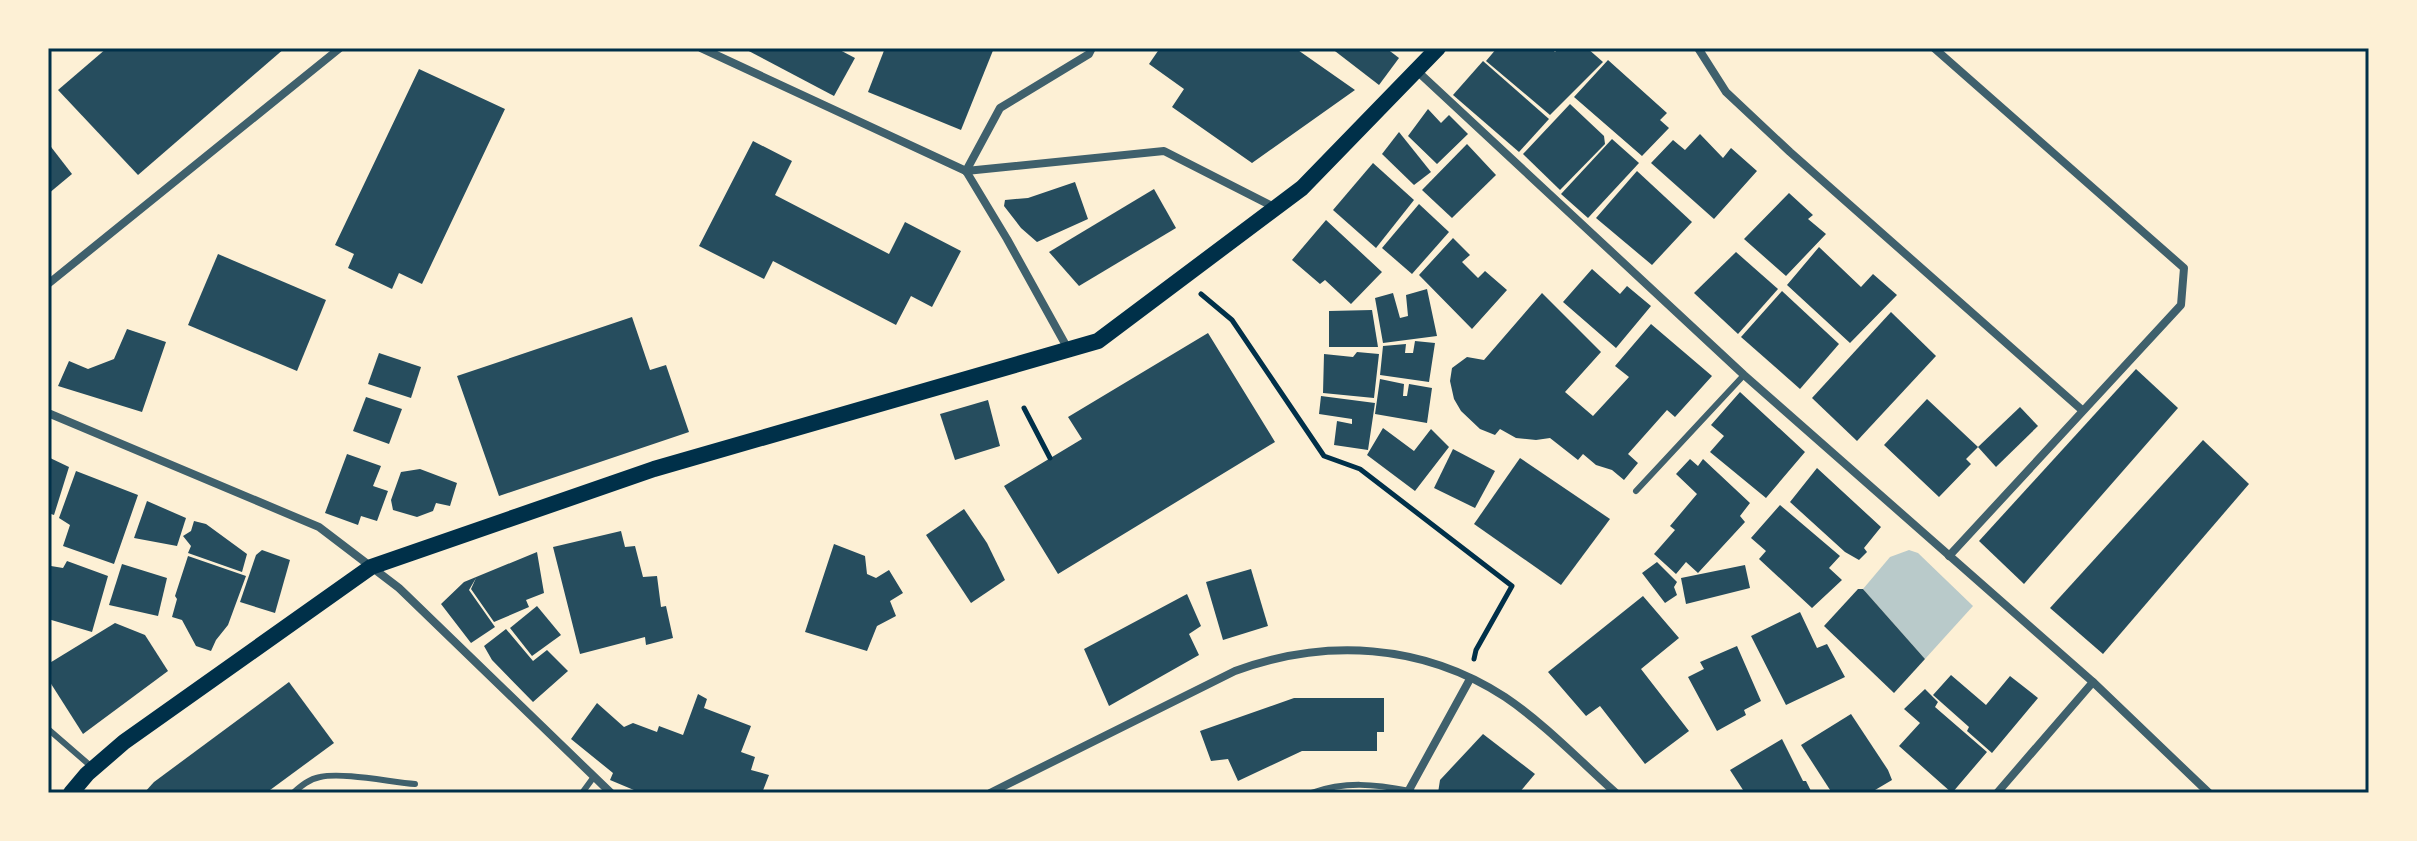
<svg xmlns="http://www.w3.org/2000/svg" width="2417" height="841" font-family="'DM Sans',sans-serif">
<rect width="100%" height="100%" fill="#fdf0d5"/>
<polygon fill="#b9caca" points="1909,550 1918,553 1973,606 1925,659 1863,589 1890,557"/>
<g fill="#264d5e">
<polygon points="107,48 285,48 138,175 58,90"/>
<polygon points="743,48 836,48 855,58 834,96"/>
<polygon points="885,48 994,48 961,130 868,92"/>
<polygon points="1160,48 1295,48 1355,90 1252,163 1172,107 1184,89 1149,64"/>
<polygon points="1331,48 1386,48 1399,58 1379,85"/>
<polygon points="1497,48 1551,48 1555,52 1559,48 1587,48 1603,62 1550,115 1486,61"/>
<polygon points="1608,60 1667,113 1660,120 1669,128 1642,156 1574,97"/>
<polygon points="1483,61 1549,119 1519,152 1453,95"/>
<polygon points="419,69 505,109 422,284 399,273 392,289 348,268 354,254 335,245"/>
<polygon points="1570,104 1604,136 1605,144 1560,190 1523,154"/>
<polygon points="1428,109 1441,123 1449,115 1468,134 1437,164 1408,136"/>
<polygon points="1399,132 1431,172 1414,185 1382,154"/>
<polygon points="1700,134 1723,158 1731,148 1757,171 1714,219 1651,163 1673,140 1685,150"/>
<polygon points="1612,139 1639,163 1588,218 1561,194"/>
<polygon points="753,141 792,161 775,195 889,254 905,222 961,251 932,307 911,296 896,325 773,261 764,279 699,246"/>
<polygon points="48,143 72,174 48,194"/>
<polygon points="1467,144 1496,175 1452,218 1422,190"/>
<polygon points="1373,163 1414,200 1376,248 1333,210"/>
<polygon points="1637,171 1692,222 1652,265 1596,218"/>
<polygon points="1075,182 1088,219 1037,242 1021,228 1004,206 1005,200 1028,198"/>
<polygon points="1154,189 1176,228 1079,286 1049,252"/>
<polygon points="1789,193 1813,215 1808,219 1826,234 1786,276 1744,239"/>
<polygon points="1419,204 1449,232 1412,274 1382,248"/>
<polygon points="1326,220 1382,272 1351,304 1325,280 1320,284 1292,260"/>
<polygon points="1453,238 1470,255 1462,262 1478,278 1485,271 1507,290 1472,329 1419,275"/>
<polygon points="1819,247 1861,287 1873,274 1897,295 1850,343 1787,285"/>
<polygon points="1736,252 1778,289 1738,334 1694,293"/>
<polygon points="218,254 326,300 297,371 188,325"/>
<polygon points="1592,269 1620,294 1627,286 1651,306 1616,348 1563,302"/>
<polygon points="1427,289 1437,336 1383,343 1375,298 1393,293 1400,318 1408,316 1406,295"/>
<polygon points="1782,291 1839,344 1800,389 1741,337"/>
<polygon points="1542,293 1601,352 1565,392 1593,416 1629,377 1615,366 1651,324 1712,376 1675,417 1667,410 1628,454 1638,463 1624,480 1612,470 1596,465 1583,454 1578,460 1550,438 1536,440 1516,438 1500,429 1495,435 1480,429 1461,411 1454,399 1450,381 1452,368 1467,357 1484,360"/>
<polygon points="1372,310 1378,347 1329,347 1329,311"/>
<polygon points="1891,312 1936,356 1857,441 1812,398"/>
<polygon points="632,317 650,370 666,365 689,432 499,496 457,376"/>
<polygon points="127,329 166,342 142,412 58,386 69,361 88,369 114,359"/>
<polygon points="1208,333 1275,442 1058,574 1004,486 1082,439 1068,417"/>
<polygon points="1415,341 1435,343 1429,382 1380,375 1383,346 1406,344 1405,353 1413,353"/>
<polygon points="1357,352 1379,354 1374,398 1323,393 1324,354 1353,357"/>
<polygon points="379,353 421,367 411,398 368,384"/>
<polygon points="2136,369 2178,408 2024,584 1979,541"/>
<polygon points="1380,379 1404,384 1403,396 1407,396 1409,384 1432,388 1427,423 1375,414"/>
<polygon points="1740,392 1805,452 1766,498 1710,452 1724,436 1711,425"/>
<polygon points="1321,396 1375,403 1368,450 1334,445 1337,421 1352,424 1352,419 1319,414"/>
<polygon points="366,397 402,409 389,444 353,431"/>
<polygon points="1927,399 1978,447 1966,459 1971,464 1939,497 1884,445"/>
<polygon points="988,400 1000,446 955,460 940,414"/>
<polygon points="2020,407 2038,426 1996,467 1978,447"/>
<polygon points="1383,428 1414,451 1431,429 1449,447 1415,491 1367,455"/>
<polygon points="2203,440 2249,484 2103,654 2050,608"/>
<polygon points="1453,449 1495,471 1475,508 1434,488"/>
<polygon points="347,454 381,466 373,486 388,491 377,521 361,516 358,525 325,513"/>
<polygon points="48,457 69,467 54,515 48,513"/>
<polygon points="1520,458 1610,519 1561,585 1474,524"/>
<polygon points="1690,459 1698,466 1703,459 1750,503 1740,516 1745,522 1698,573 1686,562 1676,574 1654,554 1675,530 1670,526 1697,494 1676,474"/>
<polygon points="1817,468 1881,527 1864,548 1867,552 1859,560 1845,552 1790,502"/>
<polygon points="420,469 457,483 450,506 436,503 433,511 417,517 393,510 391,500 401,472"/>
<polygon points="76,471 138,495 114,564 63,546 70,525 59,518"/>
<polygon points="147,501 186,518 177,546 134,538"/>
<polygon points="1780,505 1840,556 1829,568 1842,580 1812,608 1759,559 1766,551 1751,538"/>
<polygon points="964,509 987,543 1005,580 971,603 926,535"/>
<polygon points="194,521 206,524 247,554 242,572 188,553 191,546 183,536 191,531"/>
<polygon points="621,531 625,547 635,546 643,577 657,576 661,607 666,606 673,638 646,645 645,637 580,654 553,547"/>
<polygon points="834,544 865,556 867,574 876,578 889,570 903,593 890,601 896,616 877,626 867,651 805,632"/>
<polygon points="262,550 290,560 275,613 240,602 256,555"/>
<polygon points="537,552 544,593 526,600 529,607 494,622 471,589 476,578 469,590 495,627 471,643 441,604 464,582"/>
<polygon points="188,556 246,576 228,625 216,640 211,651 196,646 182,620 172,617 177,599 175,596"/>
<polygon points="67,561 108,576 92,632 48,619 48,577 51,566 63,568"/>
<polygon points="1657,562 1677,582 1674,587 1677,595 1665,603 1642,573"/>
<polygon points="122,564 167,578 158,616 109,605"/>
<polygon points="1745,565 1750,588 1686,604 1681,578"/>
<polygon points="1251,569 1268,626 1223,640 1206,582"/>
<polygon points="1858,589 1863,589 1925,659 1894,693 1824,626"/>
<polygon points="1187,594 1201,626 1189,634 1199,655 1109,706 1084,649"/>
<polygon points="1643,596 1679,638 1641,669 1689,731 1645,764 1600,706 1586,716 1548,672"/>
<polygon points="537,606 561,635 532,656 510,628"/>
<polygon points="1800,612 1817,648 1827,644 1845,677 1786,705 1751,636"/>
<polygon points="115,623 145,635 168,671 83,734 48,679 48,664"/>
<polygon points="506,629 533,661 547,650 568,671 533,702 492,660 484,646"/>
<polygon points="1737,646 1761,701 1744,710 1746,715 1717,731 1688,677 1704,669 1700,662"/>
<polygon points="1951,675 1986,705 2010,676 2038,698 1992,753 1967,731 1969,727 1933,695"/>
<polygon points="289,682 334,743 266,793 144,793 154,782"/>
<polygon points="1925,689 1938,702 1935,707 1987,752 1952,793 1899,746 1920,723 1904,709"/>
<polygon points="698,694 707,699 704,708 751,726 741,752 755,757 751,770 769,775 762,793 641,793 610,780 613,773 571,739 597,703 624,727 633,723 657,732 659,726 683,735"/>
<polygon points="1294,698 1384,698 1384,732 1377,732 1377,751 1302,751 1238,781 1228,759 1211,761 1200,731"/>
<polygon points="1851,714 1888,770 1892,780 1870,793 1832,793 1801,745"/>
<polygon points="1483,734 1535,774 1519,793 1438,793 1440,780"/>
<polygon points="1782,739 1803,781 1806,781 1812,793 1745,793 1730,770"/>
</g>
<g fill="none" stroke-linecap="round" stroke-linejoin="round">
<g stroke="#003049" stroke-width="5">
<polyline points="1201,294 1232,320 1324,456 1360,469 1512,586 1476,650 1474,659"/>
<polyline points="1024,408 1050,458"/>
</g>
<g stroke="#3f606c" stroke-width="6">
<polyline points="1636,491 1744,375"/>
<polyline points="48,729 93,768"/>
<path d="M293 793C301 786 309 779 320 777 343 772 390 782 415 784"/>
<polyline points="582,793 593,778"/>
<path d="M1311 793C1346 781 1374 784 1410 791"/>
</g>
<g stroke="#3f606c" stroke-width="8">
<polyline points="701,48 966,171 1007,239 1068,349"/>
<polyline points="1698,48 1726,92 1790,152 2082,410"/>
<polyline points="1934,48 2184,268 2181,305 1949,556"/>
<polyline points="1416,70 1744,375 2093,682 2209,793"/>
<polyline points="966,171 1164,151 1274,207"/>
<polyline points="966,171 1000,108 1089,54 1092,48"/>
<polyline points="48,284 340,48"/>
<polyline points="48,413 319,527 399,588 611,793"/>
<path d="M990 793 1235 671C1325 638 1422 643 1505 697 1545 724 1580 761 1616 793"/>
<polyline points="1412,793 1409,790 1470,679"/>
<polyline points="1997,793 2093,682"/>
</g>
<polyline stroke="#003049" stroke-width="16" points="71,793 87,774 124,742 371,567 654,469 1098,341 1302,188 1438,48"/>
</g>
<rect width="2417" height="841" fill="none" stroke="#fdf0d5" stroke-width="100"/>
<rect x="50" y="50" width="2317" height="741" fill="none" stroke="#003049" stroke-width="3"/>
</svg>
